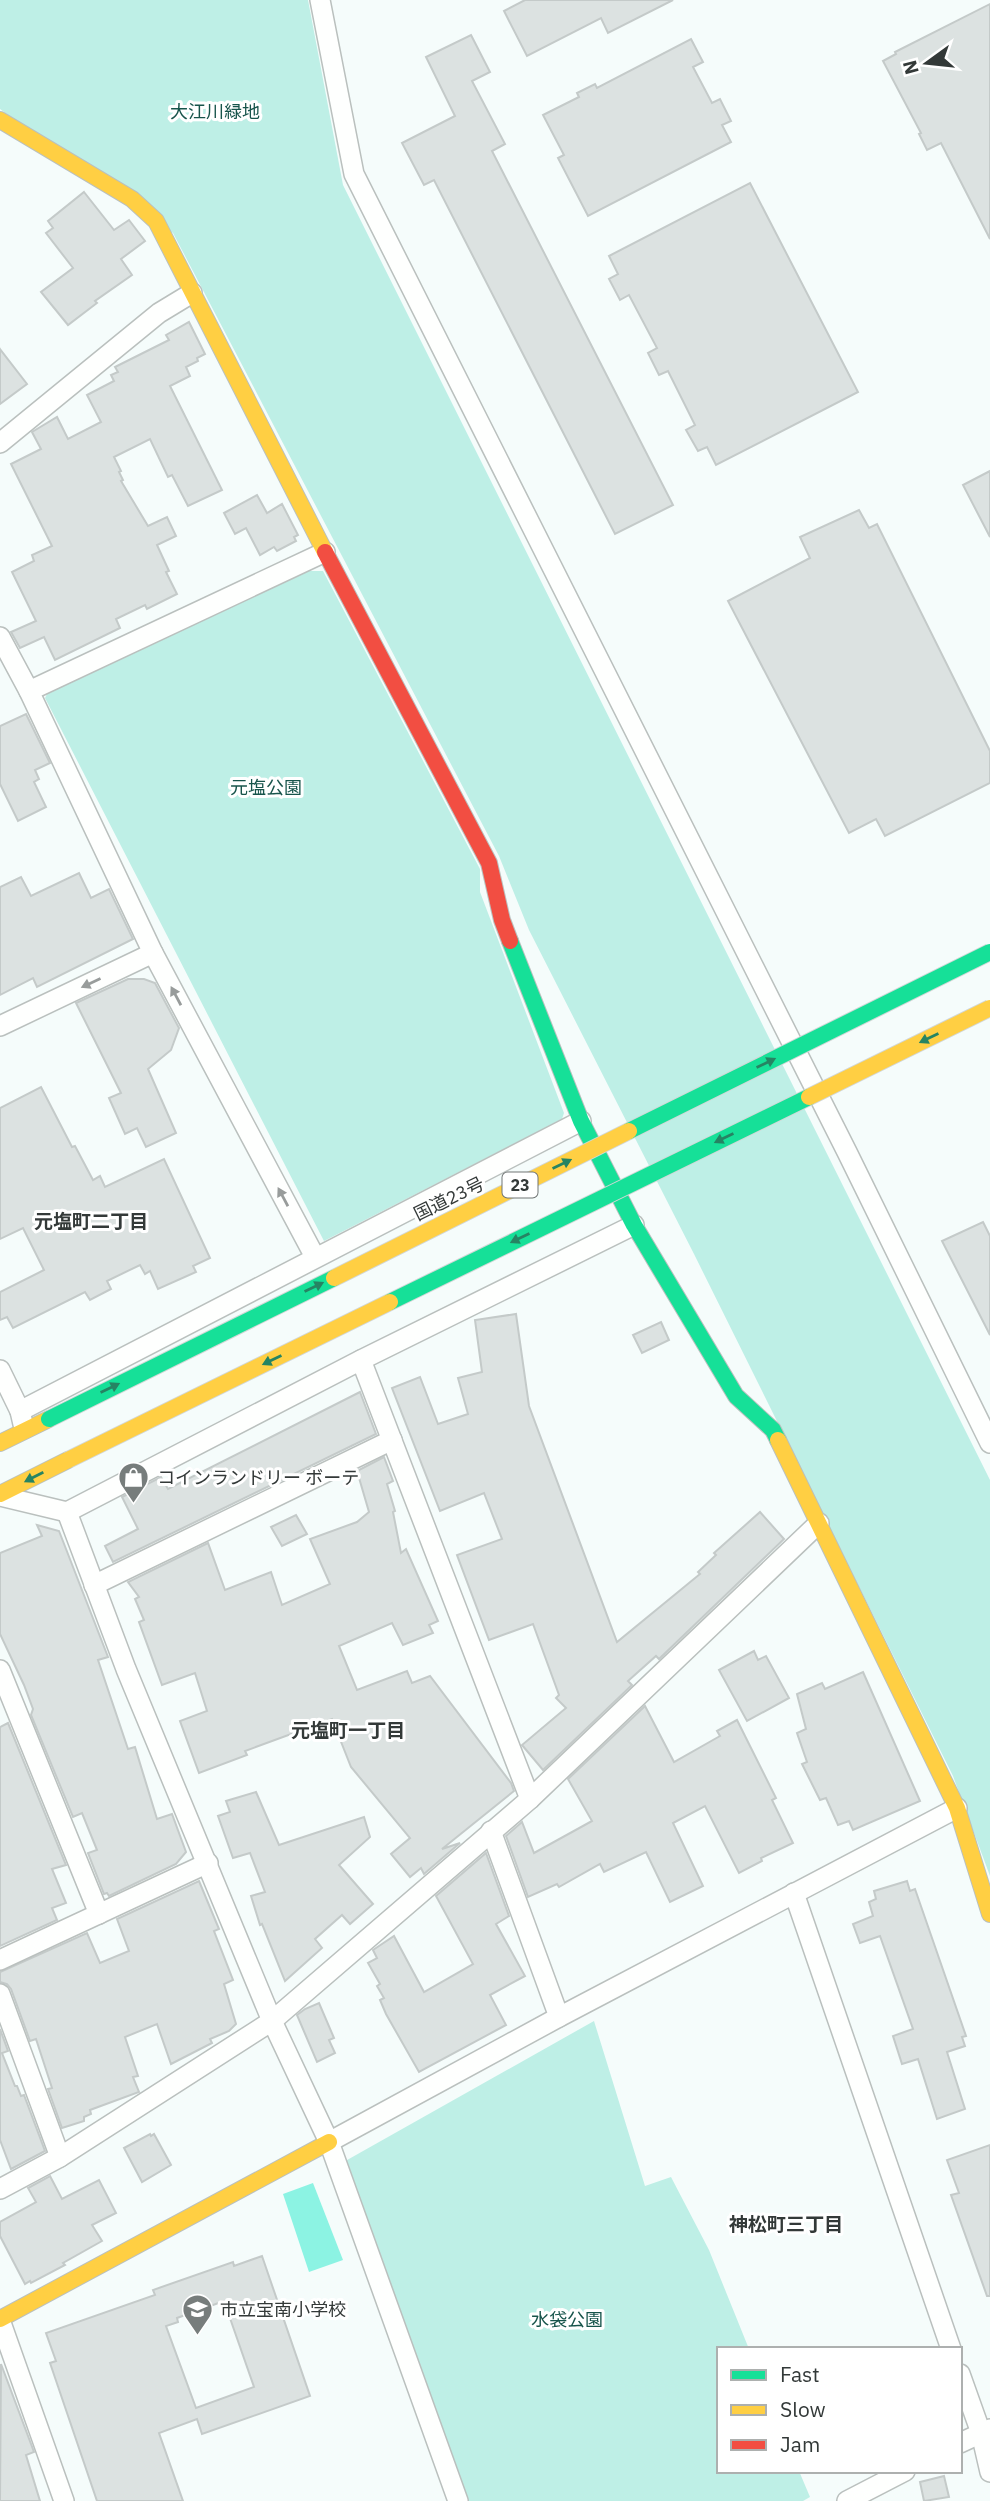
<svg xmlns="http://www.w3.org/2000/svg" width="990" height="2501" font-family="'IBM Plex Sans','Noto Sans JP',sans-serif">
<rect width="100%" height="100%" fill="#f5fcfb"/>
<g fill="#beefe6">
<polygon points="0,0 308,0 343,185 990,1480 990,1876 953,1776 694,1254 529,930 499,856 173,233 0,109"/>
<polygon points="301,571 323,571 480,869 480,892 564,1113 562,1119 324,1241 45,698 50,688"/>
<polygon points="594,2021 645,2186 671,2177 709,2250 749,2349 719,2349 719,2471 799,2471 810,2497 803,2501 468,2501 340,2164"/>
</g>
<polygon fill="#8cf3e3" points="313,2183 343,2260 309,2272 283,2194"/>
<g fill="#dce2e1" stroke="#c4cac9" stroke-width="2" fill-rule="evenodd">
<polygon points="525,0 673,0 608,33 601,18 527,56 504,11"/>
<polygon points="990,4 990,239 941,143 927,150 919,134 921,133 883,61 896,54 895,52"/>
<polygon points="471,35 490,72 472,81 505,144 492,151 673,505 615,534 434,180 424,185 402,143 455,116 426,57"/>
<polygon points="691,39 703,62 693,67 712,103 720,99 731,121 722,125 731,142 588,216 558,158 564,155 543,115 579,97 577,93 595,84 597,88"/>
<polygon points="750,183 858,392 716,465 707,447 698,451 686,430 695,425 668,371 659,375 648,353 657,348 629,295 620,300 609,279 618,274 609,256"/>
<polygon points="84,192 114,230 129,220 145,241 121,259 132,275 95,301 97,303 68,325 41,292 73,268 46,233 53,228 48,221"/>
<polygon points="189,322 205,354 197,358 198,361 186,367 190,376 170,386 222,490 188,506 172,475 168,477 150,439 114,457 121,471 119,472 123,480 121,481 148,526 167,517 176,536 157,545 169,571 166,572 177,594 147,609 145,605 116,619 120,628 55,660 44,637 20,648 11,632 36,621 12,572 34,561 32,555 52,546 11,464 41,449 32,432 57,417 68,439 101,422 87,395 114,381 111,375 118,372 115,367 169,340 166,335"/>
<polygon points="0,349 27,384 0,404"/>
<polygon points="990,471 990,537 963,485"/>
<polygon points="257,495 267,513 282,504 298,535 294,537 296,541 277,551 274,547 260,555 246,528 235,534 224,513"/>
<polygon points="859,510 869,528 877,524 990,751 990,783 885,836 876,819 849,833 728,601 810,558 800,537"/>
<polygon points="26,714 50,763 35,770 39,779 34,782 46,807 18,821 0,784 0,726"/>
<polygon points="79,873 91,898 109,889 133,939 37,987 33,978 0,995 0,887 21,877 31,896"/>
<polygon points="128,979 144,979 155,983 179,1028 171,1050 148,1069 176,1133 146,1147 137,1128 125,1134 109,1098 121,1093 76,1003"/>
<polygon points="41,1087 72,1147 75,1146 93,1180 100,1176 105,1187 164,1159 210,1258 193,1266 196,1272 158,1289 150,1271 145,1274 140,1265 107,1281 111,1289 90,1300 85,1292 13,1328 7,1317 0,1320 0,1292 44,1270 23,1228 0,1239 0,1108"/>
<polygon points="983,1222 990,1236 990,1335 942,1241"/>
<polygon points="516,1314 529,1406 617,1642 700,1574 698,1572 716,1555 714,1553 760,1512 784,1539 659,1659 656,1656 628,1681 632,1685 543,1770 522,1745 566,1708 556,1698 559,1695 533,1624 489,1640 457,1555 502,1539 484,1493 440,1511 392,1388 420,1377 438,1424 468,1414 458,1378 482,1372 475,1320"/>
<polygon points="661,1322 669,1340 642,1353 633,1335"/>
<polygon points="360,1392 376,1434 113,1562 105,1546 138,1529 122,1497 161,1477 168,1489"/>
<polygon points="384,1457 393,1481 387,1484 395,1511 393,1512 401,1553 406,1549 438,1621 429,1625 433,1633 403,1645 392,1623 339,1646 357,1690 407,1671 412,1683 430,1676 511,1783 514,1791 442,1849 460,1843 424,1874 421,1868 410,1877 391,1854 410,1838 351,1767 332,1719 245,1751 247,1755 199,1773 180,1721 207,1711 195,1673 162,1685 139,1622 144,1620 135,1599 139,1597 128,1582 208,1543 225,1590 271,1572 282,1605 330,1584 310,1539 357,1522 369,1512 357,1471"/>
<polygon points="296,1515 307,1534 282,1546 271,1527"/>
<polygon points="37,1525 59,1531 108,1657 98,1660 128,1749 135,1747 157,1819 172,1814 186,1852 176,1864 109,1896 107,1893 104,1894 88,1853 97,1850 82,1813 73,1817 31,1715 33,1709 24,1685 0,1634 0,1553 42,1536"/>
<polygon points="754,1651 758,1660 766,1656 789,1698 747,1721 719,1670"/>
<polygon points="863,1672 920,1801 853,1830 849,1821 838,1825 826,1798 820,1800 802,1764 807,1762 797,1733 806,1729 797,1694 822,1683 825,1689"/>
<polygon points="645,1706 674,1762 720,1736 717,1731 737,1720 776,1798 772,1800 793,1843 761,1858 762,1861 739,1873 705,1806 673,1823 703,1886 670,1902 646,1852 604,1872 600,1864 559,1887 557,1884 528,1897 506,1836 522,1822 534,1853 592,1821 568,1779"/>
<polygon points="8,1723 66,1865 52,1869 66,1903 52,1908 57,1920 0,1946 0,1727"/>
<polygon points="256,1792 279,1845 364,1817 370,1837 339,1865 373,1904 350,1924 342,1915 315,1939 322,1948 285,1981 262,1924 260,1925 251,1896 265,1892 250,1853 233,1858 218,1816 230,1812 226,1801"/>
<polygon points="486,1853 509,1916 496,1924 525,1976 490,1995 506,2025 419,2072 386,2014 380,2000 384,1998 377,1986 380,1984 368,1963 377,1958 373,1950 394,1936 424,1992 473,1964 436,1896"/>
<polygon points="199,1881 219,1929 214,1931 233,1980 224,1984 236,2024 229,2031 210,2039 212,2043 171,2064 157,2024 125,2037 138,2076 133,2077 139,2092 90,2110 91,2114 84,2117 84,2121 62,2128 48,2089 52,2088 36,2039 30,2041 11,1989 7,1984 0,1982 0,1972 87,1933 100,1963 129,1951 117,1919"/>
<polygon points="907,1881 910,1891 915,1889 966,2036 962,2037 965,2046 947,2052 965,2109 937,2119 918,2059 902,2064 893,2036 913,2029 880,1936 860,1943 853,1924 873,1916 869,1902 876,1899 874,1891"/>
<polygon points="319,2003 334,2038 329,2040 335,2053 317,2062 297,2015 305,2009"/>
<polygon points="0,2029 8,2051 2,2053 15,2086 17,2086 21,2096 24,2095 45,2151 11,2169 0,2140"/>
<polygon points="150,2134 151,2136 154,2134 171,2165 142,2182 124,2148"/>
<polygon points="990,2145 990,2296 987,2296 951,2195 959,2193 947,2160"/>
<polygon points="50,2176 62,2199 99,2180 116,2213 92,2225 102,2241 63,2263 65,2265 31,2283 30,2281 25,2284 0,2236 0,2222 36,2202 28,2188"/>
<path d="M262 2256 310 2396 202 2434 197 2419 159 2433 183 2501H97L50 2363 56 2361 46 2333 155 2295 153 2290 233 2262 234 2266ZM224 2301 254 2387 196 2408 166 2326 178 2322 177 2318Z"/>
<polygon points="1,2364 34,2452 26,2455 40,2501 0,2501"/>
<polygon points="944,2476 949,2497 924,2501 920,2482"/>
</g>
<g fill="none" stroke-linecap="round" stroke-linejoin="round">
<defs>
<g id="street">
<polyline points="320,0 354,174 847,1152 990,1443"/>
<polyline points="0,443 159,313 192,293"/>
<polyline points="0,637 29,691 153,953 315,1257"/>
<polyline points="29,691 325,552"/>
<polyline points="0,1026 153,953"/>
<polyline points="361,1360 530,1799"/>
<polyline points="0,1370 20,1411 23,1424"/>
<polyline points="20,1411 581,1121"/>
<polyline points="0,1496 67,1512 361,1360 634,1225"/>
<polyline points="67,1512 126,1669 272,2021 329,2142 458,2501"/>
<polyline points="94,1585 392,1440"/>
<polyline points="0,1670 99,1914"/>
<polyline points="491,1831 559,2017"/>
<polyline points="794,1893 951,2349"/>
<polyline points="0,1960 208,1863"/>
<polyline points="0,1994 60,2157"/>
<polyline points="329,2142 559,2017 957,1808"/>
<polyline points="0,2189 60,2157 272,2021 530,1799 819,1523"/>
<polyline points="0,2320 64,2501"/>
<polyline points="960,2374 981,2433 990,2472"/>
<polyline points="960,2443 990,2429"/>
<polyline points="847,2501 905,2471"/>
</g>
<polyline id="fast" points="510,941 581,1121 634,1225 736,1396 773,1430 778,1440"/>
<g id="slow">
<polyline points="0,120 132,199 156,221 325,552"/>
<polyline points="778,1440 957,1808 990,1914"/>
<polyline points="0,1443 49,1419"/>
<polyline points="0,1494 68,1460"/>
<polyline points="0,2319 329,2142"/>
</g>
<polyline id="jam" points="325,552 489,863 502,920 510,941"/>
</defs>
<use href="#street" stroke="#bac0be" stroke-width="22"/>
<use href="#fast" stroke="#bac0be" stroke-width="18"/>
<use href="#slow" stroke="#bac0be" stroke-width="18"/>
<use href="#jam" stroke="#bac0be" stroke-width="18"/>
<use href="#street" stroke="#fefffe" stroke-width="19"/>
<use href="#fast" stroke="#16e098" stroke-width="16"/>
<use href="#slow" stroke="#ffcf43" stroke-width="16"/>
<use href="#jam" stroke="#f24e42" stroke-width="16"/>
<defs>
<g id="fast-bridge">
<polyline points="629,1131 990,952"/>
<polyline points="390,1302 809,1097"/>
<polyline points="49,1419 334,1278"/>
</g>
<g id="slow-bridge">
<polyline points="809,1097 990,1008"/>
<polyline points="334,1278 629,1131"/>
<polyline points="68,1460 390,1302"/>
</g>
</defs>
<use href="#fast-bridge" stroke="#d2d7d6" stroke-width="18" stroke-linecap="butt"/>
<use href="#slow-bridge" stroke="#d2d7d6" stroke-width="18" stroke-linecap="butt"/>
<use href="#fast-bridge" stroke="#16e098" stroke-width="16"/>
<use href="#slow-bridge" stroke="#ffcf43" stroke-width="16"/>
</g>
<defs><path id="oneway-solid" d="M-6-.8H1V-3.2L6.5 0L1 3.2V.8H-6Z" transform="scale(1.75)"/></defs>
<g fill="#989c9b">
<use href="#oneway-solid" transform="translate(91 983) rotate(155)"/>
<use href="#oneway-solid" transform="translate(176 996) rotate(-118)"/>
<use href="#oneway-solid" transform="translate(283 1197) rotate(-118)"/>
</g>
<g fill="#268463">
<use href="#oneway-solid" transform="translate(929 1038) rotate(154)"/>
<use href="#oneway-solid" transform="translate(766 1063) rotate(-26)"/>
<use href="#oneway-solid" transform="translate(724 1138) rotate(154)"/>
<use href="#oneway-solid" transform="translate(562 1164) rotate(-26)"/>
<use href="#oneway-solid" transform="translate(520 1238) rotate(154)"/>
<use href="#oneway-solid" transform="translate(314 1287) rotate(-26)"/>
<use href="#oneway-solid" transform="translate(272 1360) rotate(154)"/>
<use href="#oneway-solid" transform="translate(110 1388) rotate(-26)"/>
<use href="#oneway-solid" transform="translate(34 1477) rotate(153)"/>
</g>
<defs>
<symbol id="shop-pin" viewBox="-11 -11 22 30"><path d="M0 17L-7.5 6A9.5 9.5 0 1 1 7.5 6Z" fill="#777d7c" stroke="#fff"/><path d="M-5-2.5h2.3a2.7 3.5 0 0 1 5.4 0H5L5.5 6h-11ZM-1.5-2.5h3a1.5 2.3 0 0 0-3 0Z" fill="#fff"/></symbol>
<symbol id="school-pin" viewBox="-11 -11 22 30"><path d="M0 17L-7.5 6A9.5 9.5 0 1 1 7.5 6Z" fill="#777d7c" stroke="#fff"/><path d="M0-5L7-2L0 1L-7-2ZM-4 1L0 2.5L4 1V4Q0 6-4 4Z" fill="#fff"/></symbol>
</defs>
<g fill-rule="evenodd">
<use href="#shop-pin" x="116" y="1460" width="35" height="47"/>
<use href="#school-pin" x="180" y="2292" width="35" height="47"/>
</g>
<g text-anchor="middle" stroke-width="6" stroke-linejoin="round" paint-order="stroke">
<rect fill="#fff" stroke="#707474" stroke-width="2" x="502.5" y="1172.5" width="35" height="25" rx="5"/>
<g font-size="16" font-weight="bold" fill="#333938">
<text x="520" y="1191">23</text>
</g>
<g font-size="18" fill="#17544b" stroke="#fff">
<text x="215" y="118">大江川緑地</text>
<text x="266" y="794">元塩公園</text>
<text x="567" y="2326">水袋公園</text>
</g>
<g font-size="18" fill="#333938" stroke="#fff">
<text transform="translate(449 1199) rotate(-26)" y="6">国道23号</text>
</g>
<g font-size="18" fill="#333938" stroke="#fff" text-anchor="start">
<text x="157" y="1484">コインランドリー ボーテ</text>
<text x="220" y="2316">市立宝南小学校</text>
</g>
<g font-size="19" font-weight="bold" fill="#333938" stroke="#fff">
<text x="91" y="1228">元塩町二丁目</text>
<text x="348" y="1737">元塩町一丁目</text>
<text x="786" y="2231">神松町三丁目</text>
</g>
</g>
<rect x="717" y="2347" width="245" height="126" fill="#ffffff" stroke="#adb0af" stroke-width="2"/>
<rect x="731" y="2370" width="35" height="10" fill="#16e098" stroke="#adb0af" stroke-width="2"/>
<text x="780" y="2382" font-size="21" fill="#333938">Fast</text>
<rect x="731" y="2405" width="35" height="10" fill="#ffcf43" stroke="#adb0af" stroke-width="2"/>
<text x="780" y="2417" font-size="21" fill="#333938">Slow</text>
<rect x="731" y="2440" width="35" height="10" fill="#f24e42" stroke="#adb0af" stroke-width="2"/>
<text x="780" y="2452" font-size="21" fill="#333938">Jam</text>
<g transform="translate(927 63) rotate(255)" stroke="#ffffff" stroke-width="5" paint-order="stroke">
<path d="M0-5L12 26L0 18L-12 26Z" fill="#333938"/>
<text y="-10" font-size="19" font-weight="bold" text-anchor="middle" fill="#333938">N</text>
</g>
</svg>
